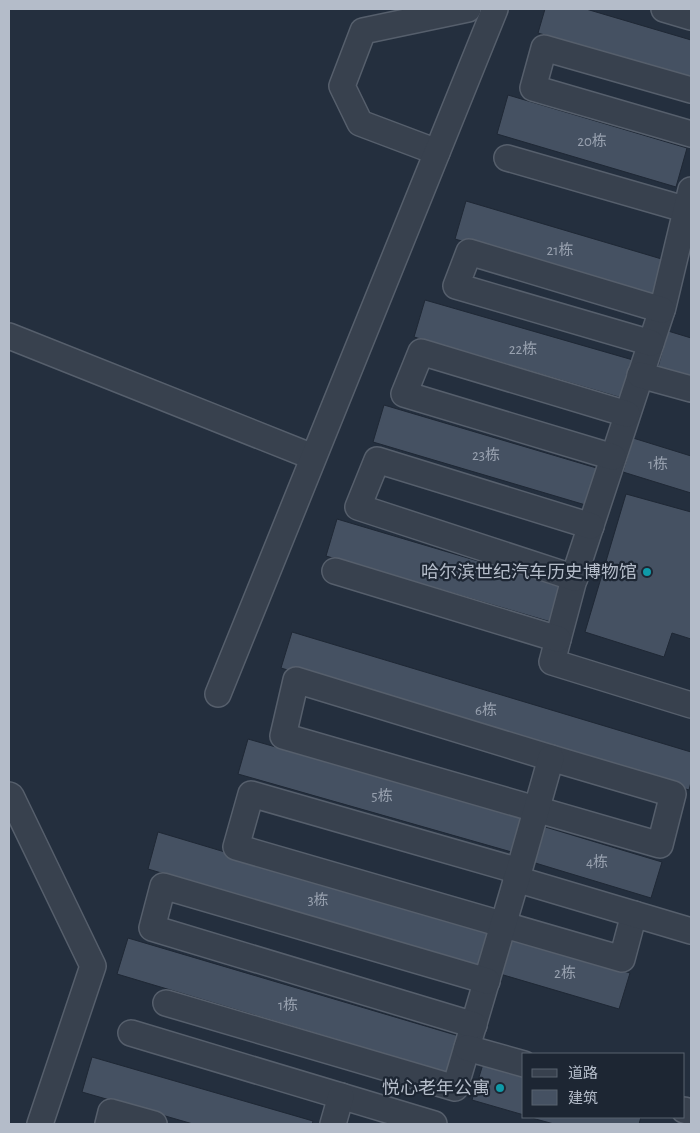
<svg xmlns="http://www.w3.org/2000/svg" width="700" height="1133" font-family="'Alegreya Sans','Noto Sans SC',sans-serif">
<rect width="100%" height="100%" fill="#242f3e"/>
<g fill="#455162" stroke="#1f2835">
<polygon points="545,9 586,9 691,40 691,79 538,33"/>
<polygon points="508,95 687,148 676,187 497,134"/>
<polygon points="466,201 665,260 654,298 455,239"/>
<polygon points="425,300 633,360 622,398 414,337"/>
<polygon points="668,331 691,338 691,376 658,367"/>
<polygon points="384,405 600,469 589,506 373,442"/>
<polygon points="633,438 691,456 691,493 623,472"/>
<polygon points="626,494 691,512 691,639 672,633 664,657 585,632"/>
<polygon points="337,519 562,586 551,622 326,556"/>
<polygon points="292,632 691,752 691,782 689,790 281,668"/>
<polygon points="248,739 525,819 515,853 238,774"/>
<polygon points="542,826 662,862 651,898 532,862"/>
<polygon points="158,832 489,931 478,967 148,869"/>
<polygon points="511,937 630,973 619,1009 500,974"/>
<polygon points="128,938 459,1036 448,1073 117,974"/>
<polygon points="92,1057 313,1121 312,1124 193,1124 82,1092"/>
<polygon points="483,1064 524,1076 524,1115 472,1100"/>
<polygon points="528,1117 641,1117 639,1124 554,1124"/>
</g>
<g fill="none" stroke-linecap="round" stroke-linejoin="round">
<defs>
<g id="minor">
<polyline points="664,9 691,17"/>
<polyline points="691,90 544,48 533,88 691,134"/>
<polyline points="437,152 360,123 342,86 363,31 468,9"/>
<polyline points="507,158 691,211"/>
<polyline points="691,190 663,307 577,568 552,662 691,705"/>
<polyline points="9,336 313,457"/>
<polyline points="651,343 456,286 469,252 662,310"/>
<polyline points="640,375 691,389"/>
<polyline points="613,457 404,394 421,352 627,414"/>
<polyline points="335,571 558,639"/>
<polyline points="575,578 358,507 377,460 591,526"/>
<polygon points="296,680 551,758 673,794 660,845 283,736"/>
<polyline points="218,694 495,9"/>
<polyline points="9,795 11,796 93,966 40,1124"/>
<polyline points="519,871 251,794 236,847 622,959 634,914"/>
<polyline points="516,879 691,931"/>
<polyline points="166,1003 455,1088 519,871 551,758"/>
<polyline points="474,1025 152,928 163,886 487,981"/>
<polyline points="131,1033 434,1124"/>
<polyline points="467,1048 524,1064"/>
<polyline points="684,1110 691,1112"/>
<polyline points="108,1124 111,1112 154,1124"/>
<polyline points="333,1124 341,1096"/>
</g>
</defs>
<use href="#minor" stroke="#565f6c" stroke-width="28"/>
<use href="#minor" stroke="#38414e" stroke-width="25"/>
</g>
<g fill="#0f9aa8" stroke="#1d2633" stroke-width="2">
<circle cx="647" cy="572" r="5"/>
<circle cx="500" cy="1088" r="5"/>
</g>
<g text-anchor="middle" stroke-width="4.5" stroke-linejoin="round" paint-order="stroke">
<g font-size="15" fill="#98a1af">
<text x="592" y="146">20栋</text>
<text x="560" y="255">21栋</text>
<text x="523" y="354">22栋</text>
<text x="486" y="460">23栋</text>
<text x="658" y="469">1栋</text>
<text x="486" y="715">6栋</text>
<text x="382" y="801">5栋</text>
<text x="597" y="867">4栋</text>
<text x="318" y="905">3栋</text>
<text x="565" y="978">2栋</text>
<text x="288" y="1010">1栋</text>
</g>
<g font-size="18" fill="#b4bcc9" stroke="#1d2633" text-anchor="end">
<text x="637" y="578">哈尔滨世纪汽车历史博物馆</text>
<text x="490" y="1094">悦心老年公寓</text>
</g>
</g>
<rect width="700" height="1133" fill="none" stroke="#b4bcc9" stroke-width="20"/>
<rect x="522" y="1053" width="162" height="65" fill="#1d2633" stroke="#59626f"/>
<rect x="532" y="1069" width="25" height="8" fill="#38414e" stroke="#59626f"/>
<text x="568" y="1078" font-size="15" fill="#b4bcc9">道路</text>
<rect x="532" y="1090" width="25" height="15" fill="#455162" stroke="#59626f"/>
<text x="568" y="1103" font-size="15" fill="#b4bcc9">建筑</text>
</svg>
